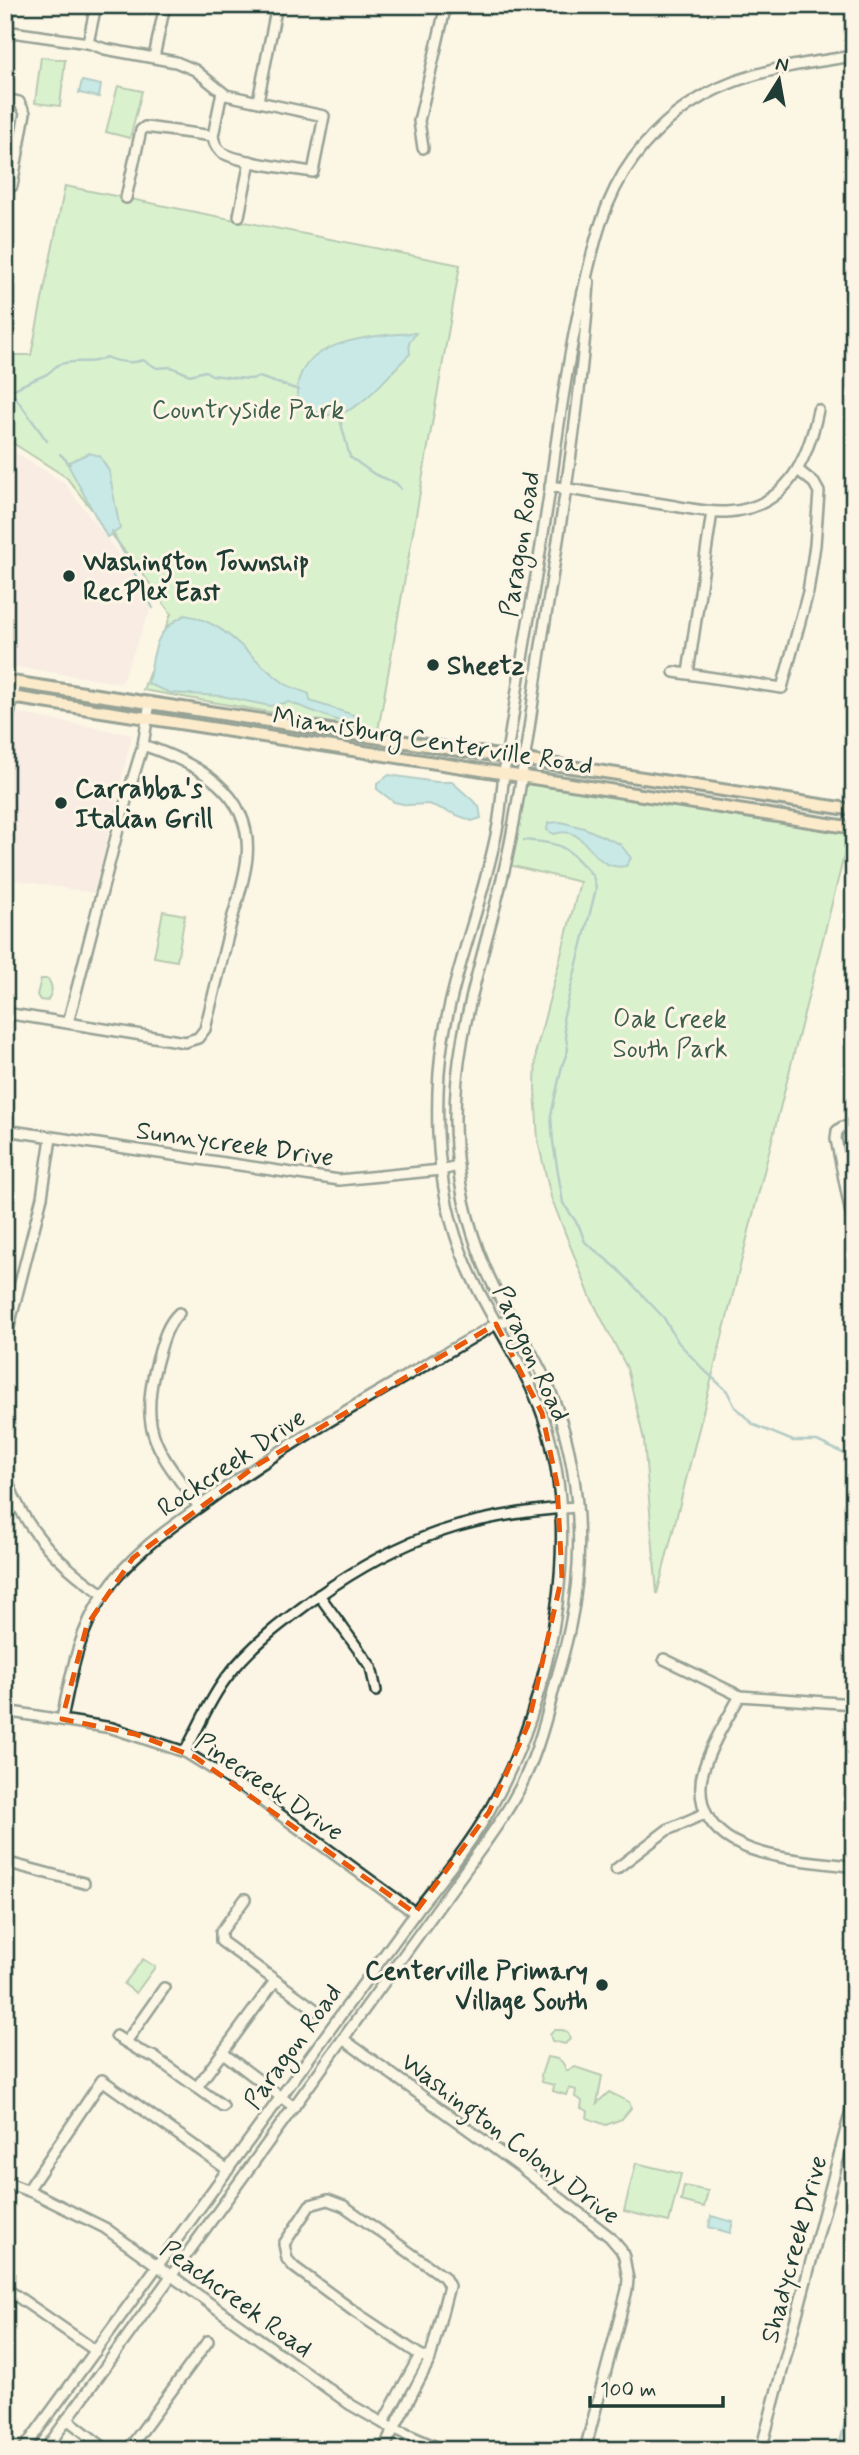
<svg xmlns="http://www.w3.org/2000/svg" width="859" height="2455" font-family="Mynerve,sans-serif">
<rect width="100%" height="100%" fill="#fcf5e5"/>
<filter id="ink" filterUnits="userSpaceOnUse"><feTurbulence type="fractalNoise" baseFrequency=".0143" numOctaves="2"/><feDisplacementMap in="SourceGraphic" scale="14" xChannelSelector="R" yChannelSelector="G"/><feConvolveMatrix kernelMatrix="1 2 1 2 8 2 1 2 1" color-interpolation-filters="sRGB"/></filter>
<g filter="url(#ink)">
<g fill="#f3e1e1">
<polygon points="5,446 64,483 154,600 121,683 5,665"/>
<polygon points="5,711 132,735 94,893 5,878"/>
</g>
<g fill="#b1ecb1" stroke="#689472" stroke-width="2">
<polygon points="41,57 65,60 60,106 35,103"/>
<polygon points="118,86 142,91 130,138 106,132"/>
<polygon points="65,186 460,265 378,731 143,690 171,614 143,574 66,477 5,438 5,355 31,355"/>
<polygon points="521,775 851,828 657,1594 644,1440 627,1368 590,1296 551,1197 538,1141 535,1088 536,1051 580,882 505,864"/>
<polygon points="163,911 185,915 177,961 154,957"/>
<path d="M41 979H48C54 988 52 993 47 1001L40 1000 37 995Z"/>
<polygon points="143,1959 155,1967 136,1993 124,1984"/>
<polygon points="554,2030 562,2030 568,2033 570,2039 565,2044 552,2041 550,2035"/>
<path d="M547 2057C559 2059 563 2059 566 2071L575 2067 602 2076 597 2103 609 2092 629 2102 631 2108 622 2119 606 2125 587 2118 588 2111 581 2108 582 2101 575 2097 576 2090 569 2088 566 2095 553 2091 554 2085 542 2082 541 2075Z"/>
<polygon points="636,2163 681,2174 669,2222 624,2211"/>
<polygon points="684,2186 708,2191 704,2207 681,2201"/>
</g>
<g fill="#8adae5" stroke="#5f9b9e" stroke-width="2">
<polygon points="82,81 101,85 99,97 79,93"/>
<path d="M416 333 409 343 410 354C386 375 352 430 313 411 307 408 301 401 297 396 294 339 374 335 416 333Z"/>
<polygon points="89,453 100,456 109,471 120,529 107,537 67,463"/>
<path d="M185 615C229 622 250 660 284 683 291 688 301 690 309 694L310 701 357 716 352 726 289 702 270 706 222 696 171 693 148 684C155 651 152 632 185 615Z"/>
<polygon points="389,775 436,782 452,782 479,806 481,818 472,821 429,804 408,805 394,802 377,789 377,784"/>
<path d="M561 822 584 828 620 844 631 858 626 866C589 873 589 822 554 834L547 830 548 823Z"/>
<polygon points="711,2216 733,2222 730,2233 709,2227"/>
</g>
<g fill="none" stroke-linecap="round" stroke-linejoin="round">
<g stroke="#5f9b9e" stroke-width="2.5">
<polyline points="5,388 16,398 47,441"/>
<path d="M10 391C22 385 33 380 45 375 50 373 54 367 58 365 74 358 92 366 106 357 116 362 133 364 143 360L157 368 171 367 190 375 205 371 212 375 236 378 251 379 259 377 299 390"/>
<polyline points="338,412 350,457 374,474 396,483 401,489"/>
<polyline points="60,454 70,464"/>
<polyline points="112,531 153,608"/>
<path d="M524 840C554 843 562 842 583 865 591 873 595 877 596 889L563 1019 568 1050 562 1066 551 1115 553 1142 563 1203 579 1226 585 1242 618 1269 664 1318 678 1342 703 1369 727 1391 735 1407 754 1425 793 1441H817L845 1454 854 1453"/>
<polyline points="838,2450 854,2388"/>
</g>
<defs>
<g id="minor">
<path d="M5 31 88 43 105 49 176 62 195 70 226 95 324 116 313 172C293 169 233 162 220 151 215 146 214 142 213 136L222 92"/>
<polyline points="88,43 96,5"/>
<polyline points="154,57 165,5"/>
<polyline points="5,99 19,102 25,113 12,186"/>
<polyline points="258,101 277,5"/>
<polyline points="423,148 419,121 446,5"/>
<polyline points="126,198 141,130 145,127 213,136"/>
<polyline points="239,216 250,161"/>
<path d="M550 486C587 492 625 498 662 504 683 507 705 513 726 512 786 509 808 461 818 410"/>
<polyline points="674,672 782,688 808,592 815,545 819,492 814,483 798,470"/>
<polyline points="688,673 712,512"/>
<polyline points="5,733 16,682"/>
<path d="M5 1013 185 1042 198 1038 205 1029C214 993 223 956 232 919 238 899 245 878 247 857 253 792 196 763 143 745"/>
<polyline points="68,1023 122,814 143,745 150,702"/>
<polyline points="854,1127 842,1127 837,1131 836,1139 854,1229"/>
<polyline points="5,1130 339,1180 441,1170 458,1166"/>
<path d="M179 1313C166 1325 162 1344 157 1361 137 1433 159 1451 199 1507"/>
<polyline points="5,1342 42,1197 51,1138"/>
<path d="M5 1471C19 1525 59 1565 103 1594"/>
<polyline points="5,1511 18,1505"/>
<polyline points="319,1595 371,1667 376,1691"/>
<polyline points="664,1659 740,1696 854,1704"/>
<path d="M740 1696C727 1719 712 1743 704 1768 700 1780 700 1793 703 1805 719 1861 806 1859 854 1867"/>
<polyline points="5,1711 112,1728 185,1752 245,1789 415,1913"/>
<path d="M62 1719C71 1675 78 1632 104 1594 129 1556 165 1531 202 1505 295 1437 397 1382 496 1324L512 1319"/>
<path d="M185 1752C199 1727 209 1700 227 1677 252 1644 285 1620 318 1596 403 1536 473 1514 576 1507"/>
<polyline points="5,1862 84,1883"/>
<polyline points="616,1869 667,1830 706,1813"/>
<polyline points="245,1899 221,1932 221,1941 316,2010"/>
<polyline points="116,2036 140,2051 154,2057 223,2106"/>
<polyline points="343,2039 519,2166 610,2237 621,2250 624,2257 628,2279 627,2290 585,2450"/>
<polyline points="126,2042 164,1988"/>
<polyline points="223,2053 294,2107"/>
<polyline points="197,2087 275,1981"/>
<polyline points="5,2182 34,2193 105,2228 351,2405 388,2426 443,2450"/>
<polyline points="28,2190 102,2080 228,2170"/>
<polyline points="5,2288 96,2351"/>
<polyline points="67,2419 107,2450"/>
<polyline points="383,2423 420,2355"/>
<path d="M23 2450 415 1913C440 1880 469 1847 489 1811 554 1699 589 1518 535 1396 515 1351 486 1311 467 1266 449 1225 440 1178 438 1133 437 1102 438 1069 443 1039 455 966 485 897 498 825 501 808 502 790 504 773 508 745 513 717 517 690 528 620 541 551 551 482 559 420 568 357 582 296 593 247 603 200 633 159 691 80 764 69 854 56"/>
<path d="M45 2450 485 1843C494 1830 504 1816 512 1802 533 1767 544 1728 554 1688 559 1668 566 1647 570 1626 587 1546 579 1453 545 1379 530 1347 510 1318 494 1287 473 1245 459 1193 456 1146 448 1044 487 951 508 853 522 787 530 719 540 652 560 529 581 407 589 282"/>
<polyline points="128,2450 208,2341"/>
<polyline points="383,2450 430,2359 449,2286 444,2277 344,2206 328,2200 310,2205 284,2244 287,2259 294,2267 355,2312 420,2355 430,2359"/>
<polyline points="761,2450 854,2099"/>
</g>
<g id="major">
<polyline points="5,681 854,810"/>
<polyline points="5,696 854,828"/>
</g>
</defs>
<use href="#minor" stroke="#1f3d34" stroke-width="14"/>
<use href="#major" stroke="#1f3d34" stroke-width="16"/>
<use href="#minor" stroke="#fcf5e5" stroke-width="9"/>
<use href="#major" stroke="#faddab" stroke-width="10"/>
</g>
</g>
<path d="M0 0H859V2455H0ZM496 1324 542 1413 557 1484 562 1576 528 1725 489 1812 415 1913 195 1757 135 1734 62 1719 87 1625 133 1558 257 1465Z" fill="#fcf5e5" fill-opacity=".55" fill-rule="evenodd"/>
<path fill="none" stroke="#e8590c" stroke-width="5" stroke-dasharray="14 9" stroke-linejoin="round" d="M496 1324 542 1413 557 1484 562 1576 528 1725 489 1812 415 1913 195 1757 135 1734 62 1719 87 1625 133 1558 257 1465Z"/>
<g fill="#1f3d34" stroke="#fcf5e5" stroke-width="2.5">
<circle cx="69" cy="576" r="7"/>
<circle cx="433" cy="665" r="7"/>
<circle cx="61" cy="803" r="7"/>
<circle cx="602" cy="1985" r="7"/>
</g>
<g text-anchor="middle" stroke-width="6" stroke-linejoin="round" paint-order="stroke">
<g font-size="26" fill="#3c604d" stroke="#fcf5e5">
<text x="248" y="418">Countryside Park</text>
<text x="670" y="1027">Oak Creek<tspan x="670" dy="30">South Park</tspan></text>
</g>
<g font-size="26" fill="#1f3d34" stroke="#fcf5e5">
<text transform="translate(519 544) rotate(-81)" y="9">Paragon Road</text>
<text transform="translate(433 740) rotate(9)" y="9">Miamisburg Centerville Road</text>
<text transform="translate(235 1143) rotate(8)" y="9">Sunnycreek Drive</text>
<text transform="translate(532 1353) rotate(65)" y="9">Paragon Road</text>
<text transform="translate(231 1462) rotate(-34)" y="9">Rockcreek Drive</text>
<text transform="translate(270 1786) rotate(34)" y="9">Pinecreek Drive</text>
<text transform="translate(292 2046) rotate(-54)" y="9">Paragon Road</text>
<text transform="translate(511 2138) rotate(37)" y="9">Washington Colony Drive</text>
<text transform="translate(793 2249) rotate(-75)" y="9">Shadycreek Drive</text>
<text transform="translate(237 2298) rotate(36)" y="9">Peachcreek Road</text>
</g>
<g font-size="26" font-weight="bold" fill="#1f3d34" stroke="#fcf5e5" text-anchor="start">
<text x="83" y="570">Washington Township<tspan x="83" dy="30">RecPlex East</tspan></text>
<text x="447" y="674">Sheetz</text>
<text x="75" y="797">Carrabba's<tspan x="75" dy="30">Italian Grill</tspan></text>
<text x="588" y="1979" text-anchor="end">Centerville Primary<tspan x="588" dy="30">Village South</tspan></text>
</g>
</g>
<rect width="859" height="2455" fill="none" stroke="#fcf5e5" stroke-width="28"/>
<rect x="14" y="14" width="831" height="2427" fill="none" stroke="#1f3d34" stroke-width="2.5" filter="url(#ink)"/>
<g transform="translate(779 80) rotate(11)" stroke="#fcf5e5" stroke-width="5" paint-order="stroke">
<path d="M0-5L12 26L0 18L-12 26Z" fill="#1f3d34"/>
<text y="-10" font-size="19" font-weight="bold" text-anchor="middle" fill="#1f3d34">N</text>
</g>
<path d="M590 2396v10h133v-10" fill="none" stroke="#1f3d34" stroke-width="3.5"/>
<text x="600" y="2396" font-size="21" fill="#1f3d34" stroke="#fcf5e5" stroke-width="5" paint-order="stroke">100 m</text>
</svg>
